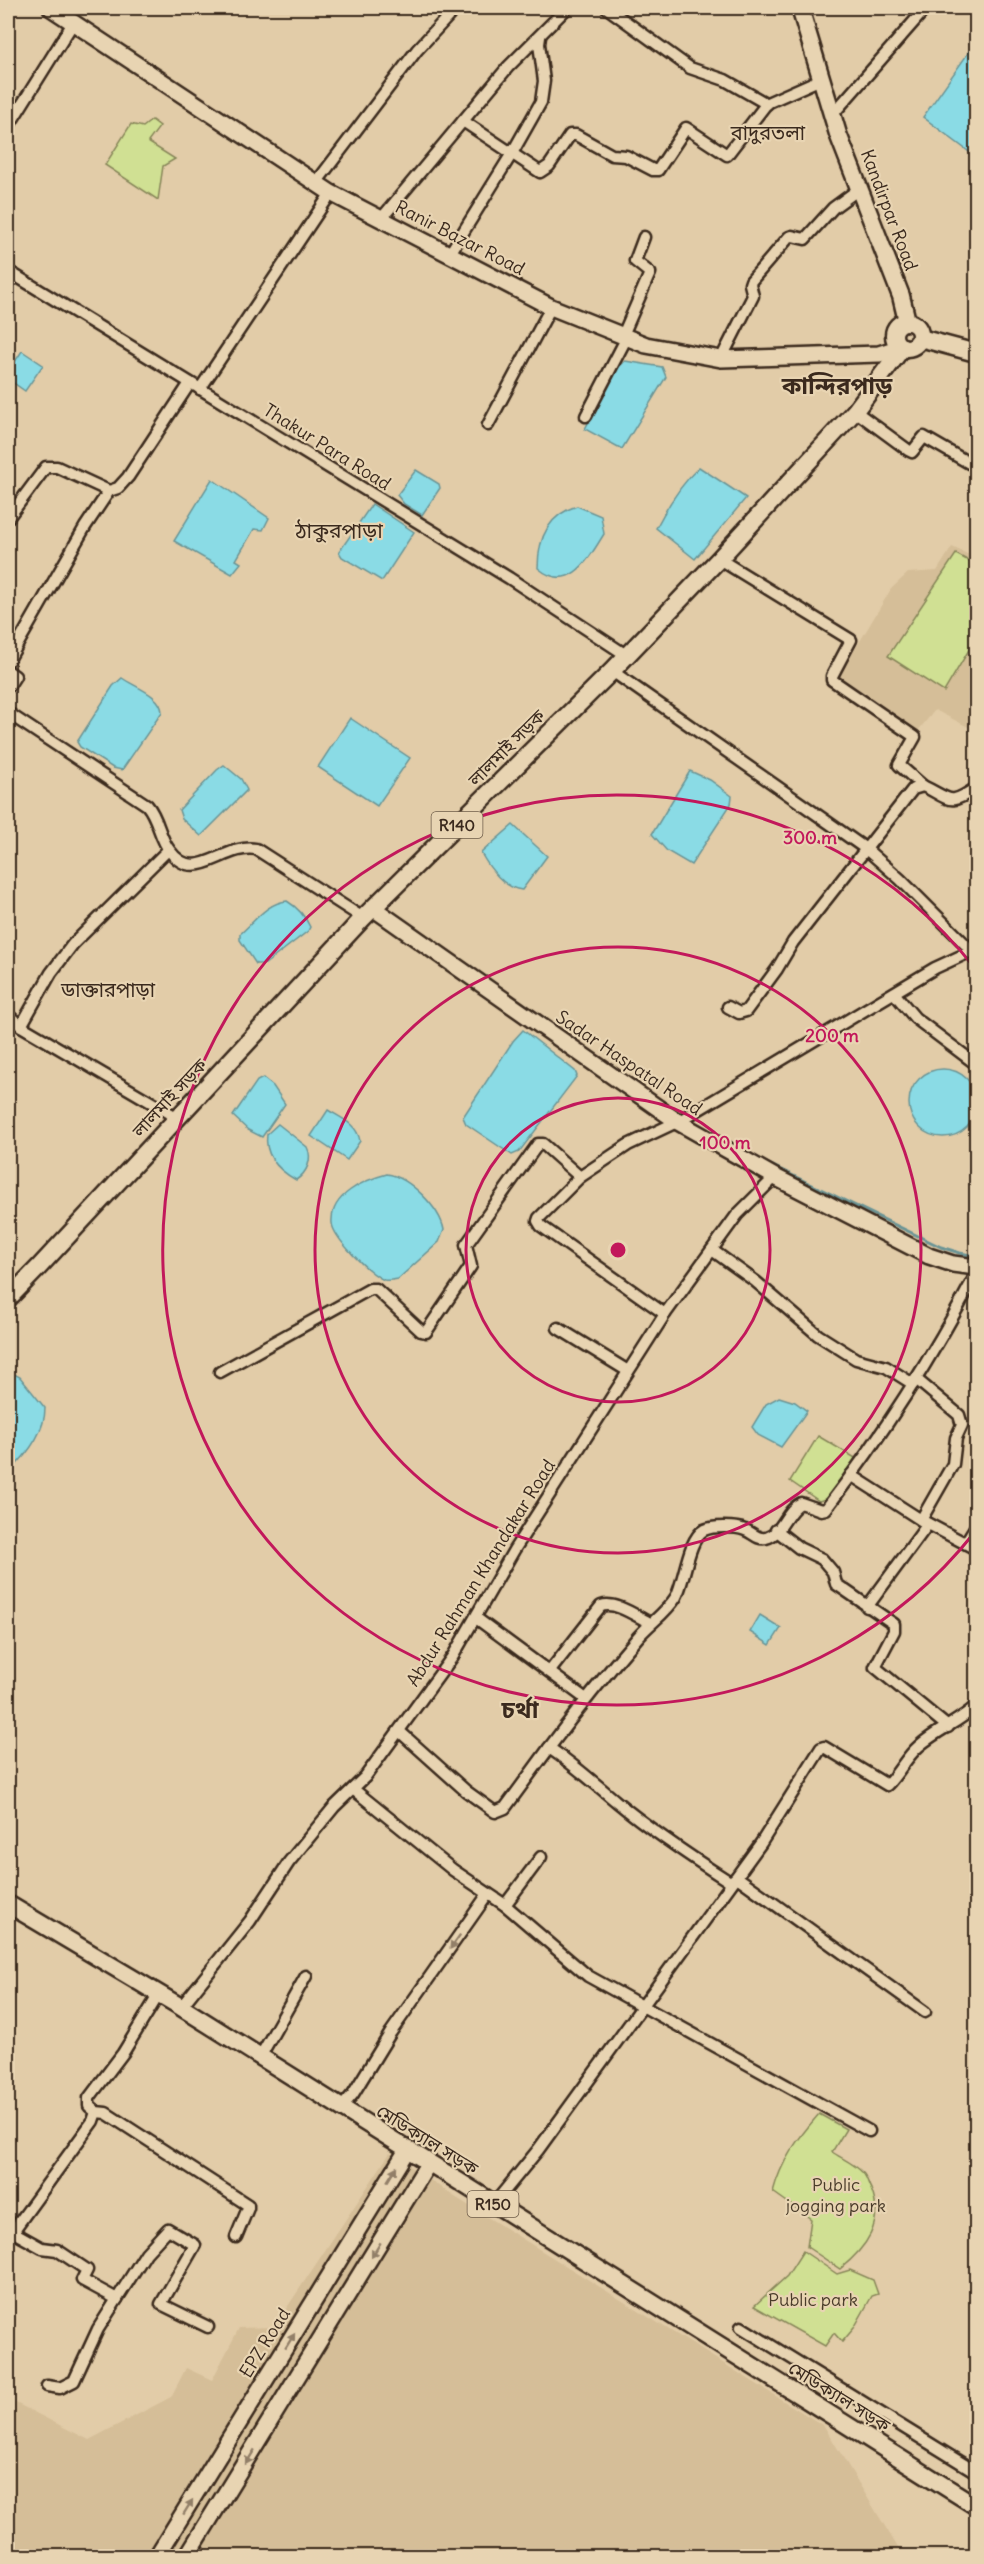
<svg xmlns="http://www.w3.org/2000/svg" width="984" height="2564" font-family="Delius,'Noto Sans Bengali',sans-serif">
<rect width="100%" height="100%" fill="#e2cca8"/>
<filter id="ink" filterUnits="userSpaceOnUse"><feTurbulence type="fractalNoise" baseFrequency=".0167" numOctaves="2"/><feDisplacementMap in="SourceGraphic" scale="12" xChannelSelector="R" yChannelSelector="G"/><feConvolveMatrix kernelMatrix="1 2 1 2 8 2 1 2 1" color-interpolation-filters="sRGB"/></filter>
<g filter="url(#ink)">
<g fill="#d5be98">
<polygon points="952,547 976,558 976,731 935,710 917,732 837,680 891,589 908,573 937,571"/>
<polygon points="390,2153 455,2197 824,2426 903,2556 8,2556 8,2399 89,2440 171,2397 186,2368 212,2380 239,2328 274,2327"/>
</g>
<g fill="#d0e093" stroke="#868558" stroke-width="1.5">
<polygon points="152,120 160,126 148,142 175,159 163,166 158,200 105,165 131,124 143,127"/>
<polygon points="956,554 976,565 976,638 944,692 888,656"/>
<polygon points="818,1436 857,1459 828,1498 819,1501 790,1481"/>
<path d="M819 2114 846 2129 832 2152C841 2158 855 2164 863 2173 867 2177 868 2184 871 2189 885 2223 866 2248 840 2269L807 2247 811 2219 773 2192C781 2161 798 2138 819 2114Z"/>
<polygon points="803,2251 837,2274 850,2270 873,2280 878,2294 872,2296 854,2328 842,2342 834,2333 825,2346 754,2306 787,2276"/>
</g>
<g fill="#8adbe5" stroke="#6a9495" stroke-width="1.5">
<polygon points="976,42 976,157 923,117"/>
<polygon points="22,351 43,365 25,391 8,379 8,372"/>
<polygon points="625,361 662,367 666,377 622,449 585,429 615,371"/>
<path d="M699 467 746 498 695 559 656 528C667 507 681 484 699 467Z"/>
<polygon points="416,470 439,484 440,488 422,515 404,504 397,495"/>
<polygon points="212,479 269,518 263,530 254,529 236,560 241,563 232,574 174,541"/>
<polygon points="372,504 414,532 382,581 342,557 339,552"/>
<path d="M577 506 601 516 604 534C589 558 570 595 538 568 538 539 548 515 577 506Z"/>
<path d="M122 678C135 687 161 695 162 712L122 770 113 768 80 747 77 742 113 686Z"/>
<polygon points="350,718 410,758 377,806 318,767"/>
<polygon points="224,765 241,779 247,790 201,836 182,819 179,810 217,770"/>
<polygon points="690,771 710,780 732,796 731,804 691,865 667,851 652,834"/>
<path d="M513 825 547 856 522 890C505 889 489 868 481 853Z"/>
<path d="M287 901C297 907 305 916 310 927L308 931 265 964H256L240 940V934C254 922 268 902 287 901Z"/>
<polygon points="523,1030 575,1071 577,1076 519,1152 512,1155 466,1124 463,1117 513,1041"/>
<circle cx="943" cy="1103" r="34"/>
<polygon points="263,1078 273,1086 285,1104 262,1137 248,1130 233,1116 257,1081"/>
<path d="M328 1110C341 1118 357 1124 360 1141L347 1160 311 1136Z"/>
<path d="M278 1124 307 1147C313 1159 307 1173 296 1180 278 1170 264 1156 267 1134Z"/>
<path d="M387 1174C409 1177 440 1208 444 1230L439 1242 398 1279C393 1280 389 1281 384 1280 370 1274 333 1238 332 1223 330 1195 364 1180 387 1174Z"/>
<path d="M8 1371 20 1377 45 1408C45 1433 25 1457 8 1473Z"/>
<polygon points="779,1397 795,1402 807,1411 781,1447 758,1435 752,1427 766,1404"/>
<polygon points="760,1615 781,1628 770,1645 750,1632"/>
</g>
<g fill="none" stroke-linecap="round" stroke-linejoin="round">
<g stroke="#6a9495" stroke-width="3">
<polyline points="517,1000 575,1041"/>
<polyline points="754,1157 941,1247 960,1253 976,1256"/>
</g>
<defs>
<g id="street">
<polyline points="607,8 690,68 725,80 767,104"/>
<polyline points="833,114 926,8"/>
<polyline points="463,121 540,172 549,166 570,135 576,135 612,155 626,156 653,170 658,170 686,128 727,155 767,103 821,79"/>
<polyline points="8,127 73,23"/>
<polyline points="316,183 417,50 456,8"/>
<polyline points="381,219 508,67 567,8"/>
<polyline points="449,255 511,155 541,102 544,81 539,44 540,37"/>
<polyline points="8,271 509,578 626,655"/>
<polyline points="623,335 650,273 635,261 644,237"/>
<polyline points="721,359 753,296 750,284 751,281 789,237 792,236 805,239 833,208 859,189"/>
<polyline points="200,389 331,193"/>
<polyline points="855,411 908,450 912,452 924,437 969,463 976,465"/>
<polyline points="586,416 627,337"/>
<polyline points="488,425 551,307"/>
<polyline points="8,518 46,467 57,467 109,491"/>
<polyline points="719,559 851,640 832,676 832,680 915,737 899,765 923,786"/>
<polyline points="8,661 85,527 109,491 118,488 128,477 190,383"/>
<polyline points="8,671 15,676 8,687"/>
<polyline points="612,671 866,849 900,879 972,951"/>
<path d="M8 713 147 805C159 819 159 838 170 851 195 886 224 843 256 849L363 918"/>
<polyline points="894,993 915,1018 976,1064"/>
<path d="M728 1007 739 1013 746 1011 777 969 793 942 913 789 923 786C951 799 948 807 976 788"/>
<polyline points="8,1015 21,1026 178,1118"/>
<polyline points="21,1026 51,973 73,944 168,850"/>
<polyline points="580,1177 539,1218 538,1221 541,1226 665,1314"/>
<polyline points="712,1250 755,1281 818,1335 856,1359 886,1367 913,1384"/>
<polyline points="558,1328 628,1371"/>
<polyline points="220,1372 370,1289 376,1289 421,1331 426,1332 471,1266 466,1245 538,1144 543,1144 580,1177 628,1145 681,1120 935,968 976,949"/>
<polyline points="916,1379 959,1415 962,1425 956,1438 953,1464 921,1520"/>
<polyline points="851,1475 921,1520 976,1549"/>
<polyline points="776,1530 799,1548 822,1559 833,1572 836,1584 894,1624 894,1631 875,1667 948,1727"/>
<polyline points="966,1542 976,1526"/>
<polyline points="867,1607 928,1524"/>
<polyline points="476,1618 586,1699"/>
<path d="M550 1671 601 1606C616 1601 636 1616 650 1623"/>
<path d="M399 1731 466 1791 495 1812 505 1808 549 1748C574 1764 595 1784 617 1802 653 1832 691 1857 730 1882L737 1877 925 2012"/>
<path d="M549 1748C578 1709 607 1673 638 1637 650 1623 666 1613 676 1597 685 1580 688 1539 704 1530 712 1526 736 1526 745 1530 752 1532 757 1540 766 1538 782 1534 786 1510 801 1503L821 1510 826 1509C883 1435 933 1356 976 1274"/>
<polyline points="353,1789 453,1870 505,1905 588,1976 869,2131"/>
<polyline points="505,1905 541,1857"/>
<polyline points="181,2007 250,1921 289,1862 334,1807 365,1777 453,1656 514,1550 665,1314 737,1215 775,1177"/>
<polyline points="260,2057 306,1976"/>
<polyline points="341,2108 353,2094 391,2032 488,1894"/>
<polyline points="96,2112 106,2113 248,2205 248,2208 236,2237"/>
<path d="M494 2204 538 2150 761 1843 821 1748 824 1747 887 1785C899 1773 906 1757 919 1746 937 1730 959 1722 976 1706"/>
<polyline points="117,2299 146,2253 168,2229 195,2245 161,2304 208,2327"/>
<polyline points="741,2327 976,2472"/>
<polyline points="47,2386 60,2388 74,2381 98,2329 117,2299 82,2280 87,2270 57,2250 42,2248 15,2233 16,2227 93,2121 96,2112 89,2106 89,2098 123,2053 159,1994"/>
</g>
<g id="secondary">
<polyline points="51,8 331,193 551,307 646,345 721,359 879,354 901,347"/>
<polyline points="373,908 678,1122 775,1177 929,1256 953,1264 976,1267"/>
<polyline points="157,2556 407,2150"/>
<polyline points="187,2556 428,2164"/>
</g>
<g id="primary">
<polyline points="800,8 838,134 901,296 907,321"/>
<circle cx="907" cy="335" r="13"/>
<polyline points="920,338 976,353"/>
<polyline points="8,1299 39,1267 363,918 612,671 719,559 855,411 903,347"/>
<polyline points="8,1904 181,2007 976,2506"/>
</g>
</defs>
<use href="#street" stroke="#3b2a1e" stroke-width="15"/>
<use href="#secondary" stroke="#3b2a1e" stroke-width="20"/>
<use href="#primary" stroke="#3b2a1e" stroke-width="21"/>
<use href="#street" stroke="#e8d4b2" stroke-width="10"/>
<use href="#secondary" stroke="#e8d4b2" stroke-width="15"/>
<use href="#primary" stroke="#e8d4b2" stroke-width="16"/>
</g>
<defs><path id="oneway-solid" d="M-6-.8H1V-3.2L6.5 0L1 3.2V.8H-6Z" transform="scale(1.5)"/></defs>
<g fill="#927f68">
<use href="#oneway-solid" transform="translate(455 1942) rotate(125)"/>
<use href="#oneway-solid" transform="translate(392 2174) rotate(-58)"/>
<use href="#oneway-solid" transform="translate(376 2250) rotate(121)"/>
<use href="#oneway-solid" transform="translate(290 2341) rotate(-58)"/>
<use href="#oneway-solid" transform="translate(250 2457) rotate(122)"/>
<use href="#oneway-solid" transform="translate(188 2507) rotate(-58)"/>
</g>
</g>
<g fill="none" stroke="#c2185b" stroke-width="3">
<circle cx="618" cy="1250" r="152"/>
<circle cx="618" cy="1250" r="303"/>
<path d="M974 1533A455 455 0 1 1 974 967"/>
</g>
<g text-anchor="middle" stroke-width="4.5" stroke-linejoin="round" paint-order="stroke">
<g fill="#e8d4b2" stroke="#6f5d4a" stroke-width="1.5">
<rect x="431.5" y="812" width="51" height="26" rx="4.5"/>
<rect x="467.5" y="2191" width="51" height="26" rx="4.5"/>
</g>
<g font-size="16" font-weight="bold" fill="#3b2a1e">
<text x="457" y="831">R140</text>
<text x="493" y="2210">R150</text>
</g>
<g font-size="18" fill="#3b2a1e" stroke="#e8d4b2">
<text transform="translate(889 210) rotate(69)" y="6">Kandirpar Road</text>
<text transform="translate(460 238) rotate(27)" y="6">Ranir Bazar Road</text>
<text transform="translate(327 447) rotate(32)" y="6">Thakur Para Road</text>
<text transform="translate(507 748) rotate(-45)" y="6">লালমাই সড়ক</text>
<text transform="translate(629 1063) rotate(34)" y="6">Sadar Haspatal Road</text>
<text transform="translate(170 1098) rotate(-47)" y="6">লালমাই সড়ক</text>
<text transform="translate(481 1573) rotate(-58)" y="6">Abdur Rahman Khandakar Road</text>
<text transform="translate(427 2140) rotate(32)" y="6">মেডিক্যাল সড়ক</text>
<text transform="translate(265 2343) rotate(-58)" y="6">EPZ Road</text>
<text transform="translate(839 2397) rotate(32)" y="6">মেডিক্যাল সড়ক</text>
</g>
<g font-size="18" fill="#4a3c2a" stroke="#e8d4b2">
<text x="836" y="2191">Public<tspan x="836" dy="21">jogging park</tspan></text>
<text x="813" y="2306">Public park</text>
</g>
<g font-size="20" fill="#3b2a1e" stroke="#e8d4b2">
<text x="768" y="140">বাদুরতলা</text>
<text x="108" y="997">ডাক্তারপাড়া</text>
</g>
<g font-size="21" fill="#3b2a1e" stroke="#e8d4b2">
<text x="339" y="538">ঠাকুরপাড়া</text>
</g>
<g font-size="24" font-weight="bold" fill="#3b2a1e" stroke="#e8d4b2">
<text x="837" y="394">কান্দিরপাড়</text>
<text x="520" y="1718">চর্থা</text>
</g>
</g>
<circle cx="618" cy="1250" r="9" fill="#c2185b" stroke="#e8d4b2" stroke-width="3"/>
<g font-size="18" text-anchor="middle" font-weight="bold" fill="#c2185b" stroke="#e8d4b2" stroke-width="4.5" stroke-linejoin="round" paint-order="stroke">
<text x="810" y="844">300 m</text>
<text x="832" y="1042">200 m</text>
<text x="725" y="1149">100 m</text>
</g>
<rect width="984" height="2564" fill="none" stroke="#e8d4b2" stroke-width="30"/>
<rect x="15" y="15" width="954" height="2534" fill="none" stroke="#3b2a1e" stroke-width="2" filter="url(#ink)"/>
</svg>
